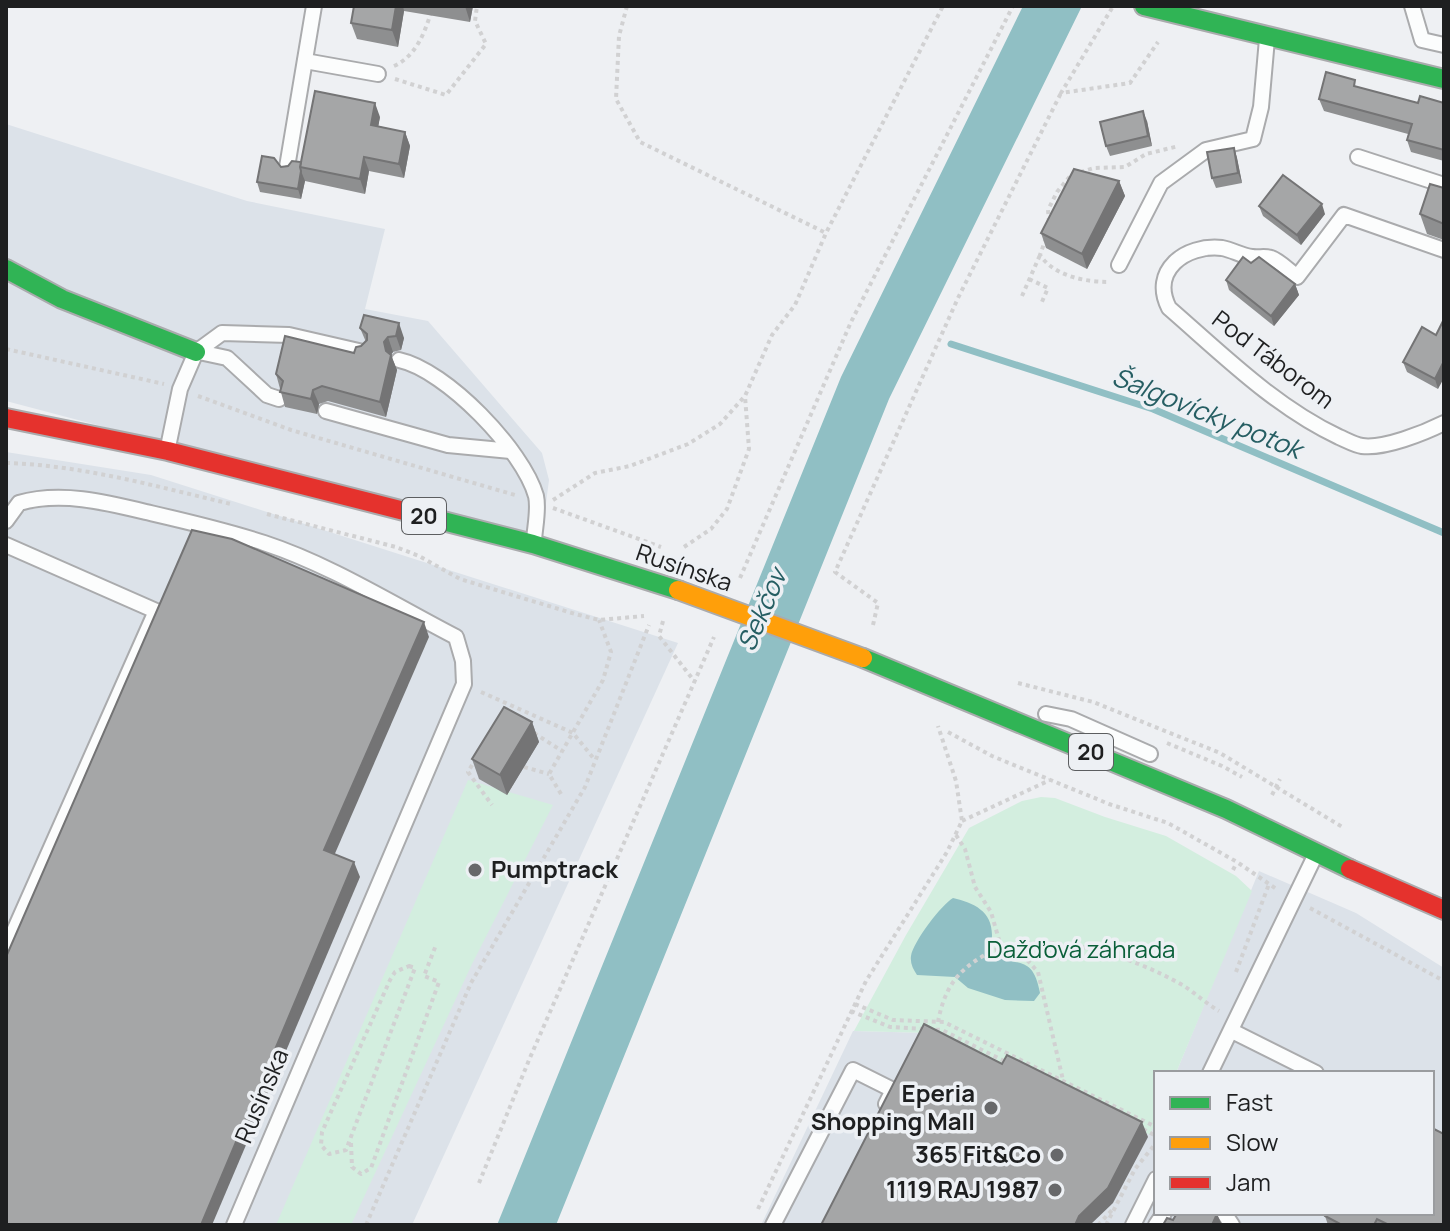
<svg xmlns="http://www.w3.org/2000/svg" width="1450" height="1231" font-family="Manrope,sans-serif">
<rect width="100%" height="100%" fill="#eef0f3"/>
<g fill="#dce2e9">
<polygon points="6,124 247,201 385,229 365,309 428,321 542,453 549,480 541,542 6,401"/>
<polygon points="6,452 151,475 678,643 412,1225 6,1225"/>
<polygon points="1259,871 1356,913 1444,968 1444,1225 761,1225 853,1031 930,1033 1150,1134 1156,1121 1156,1213 1432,1213 1432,1073 1176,1073"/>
</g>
<g fill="#d3eedf">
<polygon points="468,780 553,805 472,964 351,1225 276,1225"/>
<polygon points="1041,797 1055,798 1105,817 1166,836 1236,876 1252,891 1176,1073 1156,1073 1156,1121 1150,1135 1009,1064 1005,1071 930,1033 854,1031 906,935 969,828 1022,801"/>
</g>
<g fill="#90bfc4">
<polygon points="1023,6 1082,6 889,399 556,1225 497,1225 841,377"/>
<path d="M953 898C974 903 992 911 992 935 992 942 990 948 991 955 1019 967 1033 955 1040 993L1034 1001 1005 1000 968 988 955 977 917 975C913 969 910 963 911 956 913 942 942 904 953 898Z"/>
</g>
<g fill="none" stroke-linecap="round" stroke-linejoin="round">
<polyline stroke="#90bfc4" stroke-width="7" points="951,344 1153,409 1444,533"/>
<defs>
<g id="lane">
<polyline points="1412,6 1422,40 1444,45"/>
<polyline points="305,61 378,74"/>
<polyline points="1358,157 1444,185"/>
<polyline points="287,167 314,6"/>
<path d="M1444 250 1344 215 1297 277C1289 271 1280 261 1271 258 1266 256 1258 258 1252 257 1242 256 1233 250 1222 248 1185 244 1150 271 1169 308 1222 354 1275 407 1339 437 1346 440 1355 445 1362 446 1384 449 1424 433 1444 423"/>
<polyline points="1119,265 1161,183 1206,150 1253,139 1261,107 1267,39"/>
<polyline points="199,352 227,358 267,395 279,399"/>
<path d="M399 360C446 370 523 450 536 496 539 509 535 526 534 540"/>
<polyline points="326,411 448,445 511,451"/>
<polyline points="168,447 180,389 196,352 222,333 289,335 363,352"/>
<path d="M6 521 19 503C60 491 105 502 146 512 185 521 225 530 264 543 331 565 394 605 456 637L463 661 464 684 234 1225"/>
<polyline points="6,545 156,611 6,949"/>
<polyline points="1046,714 1071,719 1150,754"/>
<polyline points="1232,1031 1316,1073"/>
<polyline points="1210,1073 1313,860"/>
<polyline points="1224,1213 1232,1225"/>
<polyline points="773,1225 853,1070 893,1090 886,1104"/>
<polyline points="1133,1225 1156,1179"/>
<polyline points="1156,1225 1164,1213"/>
</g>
<g id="fast">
<polyline points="1144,6 1444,79"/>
<polyline points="6,269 62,299 196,352"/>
<polyline points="408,512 533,544 678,590"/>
<polyline points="863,658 1226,809 1350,869"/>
</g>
<g id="jam">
<polyline points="6,418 168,451 408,512"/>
<polyline points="1350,869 1444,910"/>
</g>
</defs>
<use href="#lane" stroke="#aaabad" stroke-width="18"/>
<use href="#fast" stroke="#aaabad" stroke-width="22"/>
<use href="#jam" stroke="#aaabad" stroke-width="22"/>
<g stroke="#d1d1d2" stroke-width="4" stroke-dasharray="4 4" stroke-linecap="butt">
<polyline points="627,6 619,36 616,99 640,142 826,233"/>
<polyline points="1112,8 1061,93 1130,83 1158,42"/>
<path d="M394 66C418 55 426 29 433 6"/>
<polyline points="395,79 446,95 486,44 475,21 477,6"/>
<polyline points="1049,222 1048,210 1057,192 1071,175 1094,168 1125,167 1146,154 1179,146"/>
<path d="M1046 238 1040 255C1054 276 1085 282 1109 282"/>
<polyline points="1029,279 1048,288 1041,304"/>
<polyline points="1022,296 1040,255"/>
<polyline points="6,349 164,384"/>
<polyline points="198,396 291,430 515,495"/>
<path d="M6 463C82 465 158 487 231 504"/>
<polyline points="553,500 595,473 630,466 688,444 720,424 745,396 772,335 795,305 826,233 943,6"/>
<polyline points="553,508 661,547"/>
<polyline points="267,514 396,547 419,556 460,579 575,614 599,620 644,616"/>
<polyline points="684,547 711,529 727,509 749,449 745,396"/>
<polyline points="740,578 851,322 1013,6"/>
<polyline points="663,621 659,636 695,682"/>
<polyline points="873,625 878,603 835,572 958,298 1061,93"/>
<polyline points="1018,683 1093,702 1220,753 1344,828"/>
<polyline points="481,692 573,733 595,760"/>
<polyline points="948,732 992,756 1109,804 1168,823 1237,862 1278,890"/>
<polyline points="534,733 562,751"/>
<polyline points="1167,743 1222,766 1242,777"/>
<polyline points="476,758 468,772 492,805"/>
<polyline points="524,767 549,774"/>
<polyline points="561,794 549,774 603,680 611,652 599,620"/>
<polyline points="1272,795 1280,779"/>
<polyline points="962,821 1050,780"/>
<polyline points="956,835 965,849 975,887 991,912 1001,947"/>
<polyline points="1233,870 1235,866"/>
<polyline points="1310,908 1444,981"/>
<polyline points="1008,946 1028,961 1038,972 1063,1080"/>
<polygon points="409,966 415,968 349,1142 346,1150 329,1154 321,1145 322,1132 390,980 395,972"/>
<polyline points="1236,972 1269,884"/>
<polyline points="855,1004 893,1020 944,1022 1156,1127"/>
<polyline points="851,1011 890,1027 942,1030 1006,1062"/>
<path d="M938 1022C944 990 956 971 985 955 1041 925 1133 956 1184 986 1196 994 1207 1004 1219 1011"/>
<polyline points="1143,1129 1156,1136"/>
<polyline points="351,1143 352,1167 361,1174 371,1168 439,982 424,976 436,945"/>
<polyline points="479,1183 529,1060 714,637"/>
<polyline points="758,1209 866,981 947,852 962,821 956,781 938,726"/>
<polyline points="366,1225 471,983 585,787 649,625"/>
<polyline points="1098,1225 1113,1209"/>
<polyline points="1106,1225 1135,1169 1156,1143"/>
</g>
<use href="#lane" stroke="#fcfdfd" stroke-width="14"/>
<use href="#fast" stroke="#30b455" stroke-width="18"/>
<use href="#jam" stroke="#e5322d" stroke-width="18"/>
<defs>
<polyline id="slow-bridge" points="678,590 863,658"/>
</defs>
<use href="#slow-bridge" stroke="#aaabad" stroke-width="22" stroke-linecap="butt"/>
<use href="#slow-bridge" stroke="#ff9f0a" stroke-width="18"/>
</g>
<g fill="#8e8f90">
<polygon points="354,6 473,6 470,22 404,11 398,47 357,39 351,23"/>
<polygon points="1357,87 1418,103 1444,103 1444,161 1411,152 1407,140 1408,134 1324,111 1319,99"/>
<polygon points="380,117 378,126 405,132 410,146 404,178 369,171 365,194 305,181 301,199 260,192 257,182 281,167 301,162"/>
<polygon points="1147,121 1152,146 1110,156 1106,146"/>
<polygon points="1234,148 1237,158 1242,183 1216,188 1212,178"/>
<polygon points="1119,181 1125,196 1087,269 1046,248 1041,233"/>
<polygon points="1444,188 1444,240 1427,234 1420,214"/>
<polygon points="1259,206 1325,214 1301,245 1263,216"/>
<polygon points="1251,263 1295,284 1299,295 1274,326 1229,290 1226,280"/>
<polygon points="364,315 404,338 401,350 393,352 391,355 397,370 386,417 328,401 319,404 317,414 285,407 276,374 354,353 366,342 360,328"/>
<polygon points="1436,335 1438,389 1407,372 1403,362"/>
<polygon points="532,722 539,742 507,795 479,779 472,759"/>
<polygon points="1326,1213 1444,1225 1328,1225 1325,1216"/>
</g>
<g fill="#747475">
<polygon points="396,6 403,6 404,11 398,47 392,30"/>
<polygon points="465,6 473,6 470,22"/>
<polygon points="375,103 380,117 376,139 371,125"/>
<polygon points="1143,111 1147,121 1152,146 1148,136"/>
<polygon points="405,132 410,146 404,178 399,164"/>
<polygon points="1234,148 1237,158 1242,183 1238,173"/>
<polygon points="364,157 369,171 365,194 360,179"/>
<polygon points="301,171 305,181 301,199 298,189"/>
<polygon points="1119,181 1125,196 1087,269 1082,254"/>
<polygon points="1322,204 1325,214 1301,245 1297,235"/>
<polygon points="1295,284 1299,295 1274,326 1271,316"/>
<polygon points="399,323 404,338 401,350 396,336"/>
<polygon points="388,337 393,352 389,357 391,355 397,370 386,417 380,402 386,351 384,342"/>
<polygon points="1444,361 1444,378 1438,389 1435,379"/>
<polygon points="313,390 319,404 317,414 311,399"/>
<polygon points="424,622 429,637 330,865 324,850"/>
<polygon points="532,722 539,742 507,795 500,775"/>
<polygon points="354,862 360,877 212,1225 201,1225"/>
<polygon points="1142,1122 1148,1137 1113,1203 1090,1225 1075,1225 1079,1216"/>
<polygon points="1217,1214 1222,1225 1212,1225"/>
</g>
<g fill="#a5a6a7" stroke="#747475" stroke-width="2">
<polygon points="354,6 396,6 392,30 351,23"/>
<polygon points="1326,72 1355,80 1354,86 1418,103 1420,96 1444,103 1444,150 1407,140 1412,124 1319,99"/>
<polygon points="315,91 375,103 371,125 405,132 399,164 364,157 360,179 300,167"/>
<polygon points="1143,111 1148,136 1106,146 1100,122"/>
<polygon points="1234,148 1238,173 1212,178 1207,152"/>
<polygon points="262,156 274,158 281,167 288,166 292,161 301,162 300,167 301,171 298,189 257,182"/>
<polygon points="1074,169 1119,181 1082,254 1041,233"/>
<polygon points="1283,175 1322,204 1297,235 1259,206"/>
<polygon points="1430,184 1444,188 1444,224 1420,214"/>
<polygon points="1243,257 1251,263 1259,257 1295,284 1271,316 1226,280"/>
<polygon points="364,315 399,323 396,336 388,337 384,342 386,351 391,355 380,402 322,386 313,390 311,399 280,392 283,381 276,374 285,336 354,353 356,347 361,346 367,340 367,334 360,328"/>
<polygon points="1444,319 1444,361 1435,379 1403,362 1422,327 1436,335"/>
<polygon points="192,530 232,539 424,622 324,850 354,862 201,1225 6,1225 6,957"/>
<polygon points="504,707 532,722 500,775 472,759"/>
<polygon points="924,1024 1002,1064 1007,1055 1142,1122 1108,1188 1079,1216 1075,1225 821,1225"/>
<polygon points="1432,1128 1444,1134 1444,1225 1389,1225 1377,1219 1374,1225 1342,1225 1325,1216 1326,1213 1432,1213"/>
<polygon points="1177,1213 1217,1213 1217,1214 1212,1225 1163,1225 1167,1218 1173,1220"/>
</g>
<g fill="#67686a" stroke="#edf0f4" stroke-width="3">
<circle cx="475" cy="870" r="8"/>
<circle cx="991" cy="1108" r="8"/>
<circle cx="1057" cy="1155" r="8"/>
<circle cx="1055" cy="1190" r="8"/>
</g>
<g text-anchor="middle" stroke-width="7" stroke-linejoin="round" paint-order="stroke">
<g fill="#edf0f4" stroke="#5c5e60" stroke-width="2">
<rect x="402" y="498" width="44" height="36" rx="6"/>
<rect x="1069" y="734" width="44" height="36" rx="6"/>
</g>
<g font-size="22" font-weight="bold" fill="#1e1f20">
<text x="424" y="524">20</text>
<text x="1091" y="760">20</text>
</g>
<g font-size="24" fill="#1e1f20" stroke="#edf0f4">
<text transform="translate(1273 360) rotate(37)" y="8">Pod Táborom</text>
<text transform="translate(684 568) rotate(19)" y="8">Rusínska</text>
<text transform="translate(262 1096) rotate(-67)" y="8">Rusínska</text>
</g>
<g font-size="24" font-weight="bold" fill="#1e1f20" stroke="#edf0f4" text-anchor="end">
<text x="491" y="878" text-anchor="start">Pumptrack</text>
<text x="975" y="1102">Eperia<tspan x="975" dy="28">Shopping Mall</tspan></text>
<text x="1041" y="1163">365 Fit&amp;Co</text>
<text x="1039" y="1198">1119 RAJ 1987</text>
</g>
<g font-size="24" fill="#0a5f39" stroke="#edf0f4">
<text x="1081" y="958">Dažďová záhrada</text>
</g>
<g font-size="26" font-style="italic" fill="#265e63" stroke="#edf0f4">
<text transform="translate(1207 413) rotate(22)" y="9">Šalgovícky potok</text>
<text transform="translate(762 610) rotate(-67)" y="9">Sekčov</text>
</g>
</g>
<rect width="1450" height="1231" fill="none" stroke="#1e1f20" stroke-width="16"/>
<rect x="1154" y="1071" width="280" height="144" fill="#edf0f4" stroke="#9a9c9f" stroke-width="2"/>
<rect x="1170" y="1097" width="40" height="12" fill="#30b455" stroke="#9a9c9f" stroke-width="2"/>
<text x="1226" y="1111" font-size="24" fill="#1e1f20">Fast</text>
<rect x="1170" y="1137" width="40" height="12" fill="#ff9f0a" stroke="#9a9c9f" stroke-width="2"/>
<text x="1226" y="1151" font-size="24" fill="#1e1f20">Slow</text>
<rect x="1170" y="1177" width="40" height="12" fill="#e5322d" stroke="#9a9c9f" stroke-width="2"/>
<text x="1226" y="1191" font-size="24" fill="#1e1f20">Jam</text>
</svg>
